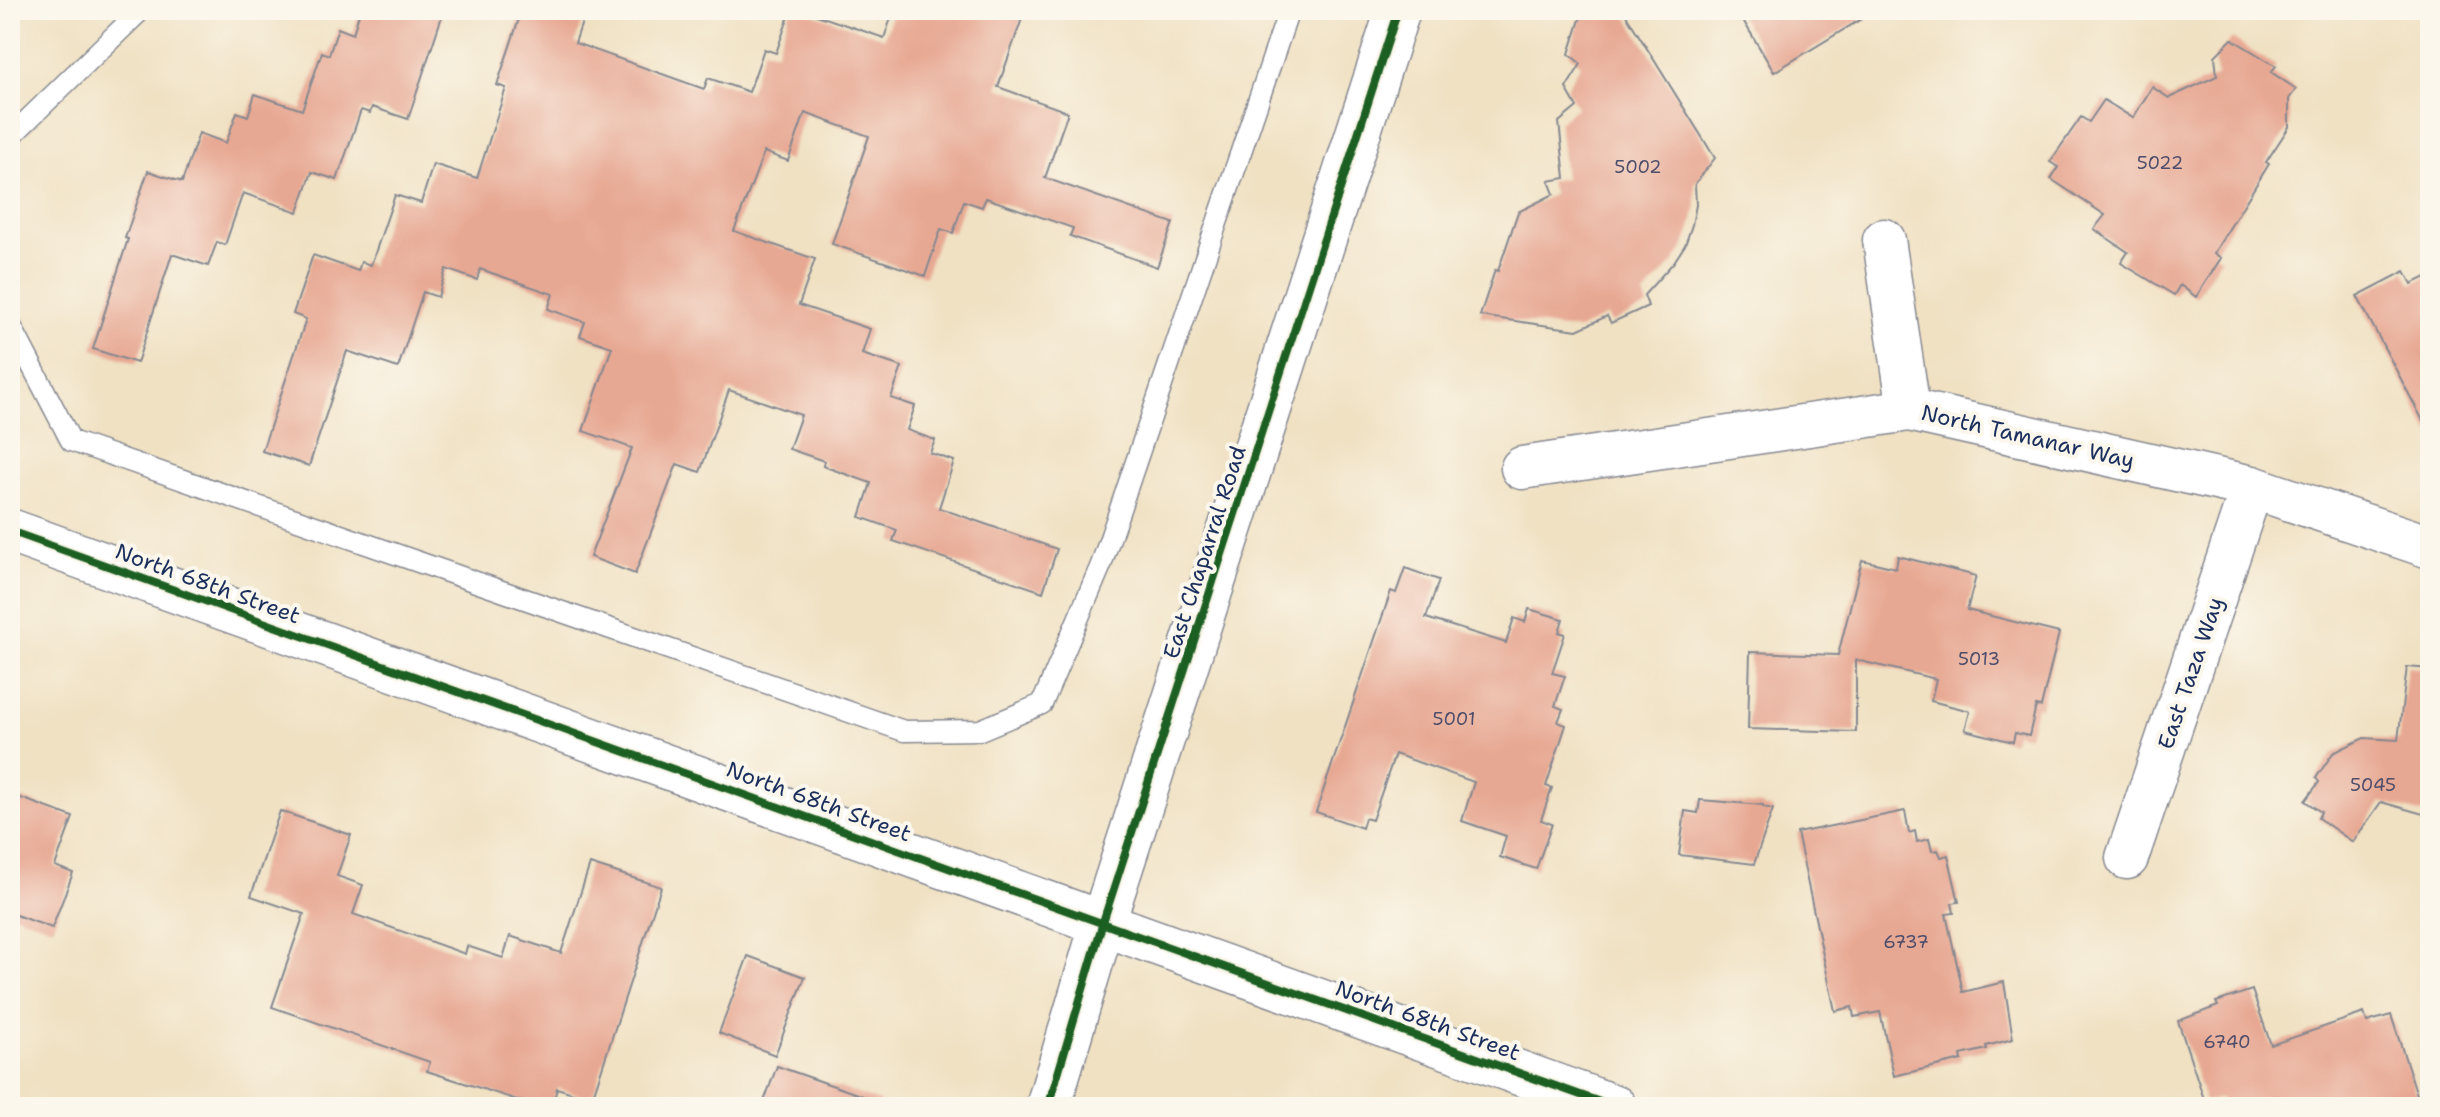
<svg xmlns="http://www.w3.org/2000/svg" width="2440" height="1117" font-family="'Shantell Sans',sans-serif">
<rect width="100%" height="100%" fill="#fbf7ec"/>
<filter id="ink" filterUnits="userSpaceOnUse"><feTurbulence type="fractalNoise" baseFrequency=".0125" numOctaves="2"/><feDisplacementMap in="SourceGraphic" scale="16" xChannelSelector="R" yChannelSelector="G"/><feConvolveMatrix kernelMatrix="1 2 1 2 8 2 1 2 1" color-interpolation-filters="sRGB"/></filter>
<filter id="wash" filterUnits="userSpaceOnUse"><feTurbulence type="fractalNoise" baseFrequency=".006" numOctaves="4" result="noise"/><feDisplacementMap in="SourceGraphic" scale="32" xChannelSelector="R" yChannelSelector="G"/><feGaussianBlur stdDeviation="1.8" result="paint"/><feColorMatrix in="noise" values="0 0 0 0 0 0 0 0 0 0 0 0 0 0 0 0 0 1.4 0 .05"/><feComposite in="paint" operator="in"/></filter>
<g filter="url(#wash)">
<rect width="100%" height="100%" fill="#f0e1c3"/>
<g id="blocks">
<g fill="#e7a893">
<polygon points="360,10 444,10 408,119 372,107 370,113 361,110 337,180 312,172 298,212 243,193 225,245 217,242 208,266 172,254 137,363 93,349 128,239 125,238 148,171 182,182 199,133 226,143 237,112 248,116 255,94 302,110 322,52 329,55 338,28 353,34"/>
<polygon points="522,10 586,10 575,43 704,89 708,78 749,92 764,49 776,53 791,10 802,10 884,38 894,10 1025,10 998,87 1068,112 1045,178 1173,223 1157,267 1070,236 1073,228 986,198 982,207 964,201 953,233 941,229 925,276 832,244 869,136 805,113 788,161 764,152 734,231 815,259 799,305 870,329 862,354 902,367 891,398 915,406 907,430 935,440 930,453 954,461 939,508 1057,549 1043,592 893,541 897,530 860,517 871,483 823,466 824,461 789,449 801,415 729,390 700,472 677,464 635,574 590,557 632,448 583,431 612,347 580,336 585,322 548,309 553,294 480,269 477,280 446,269 438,297 423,292 398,368 347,351 309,466 262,451 306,319 293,314 313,255 358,271 361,262 371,265 395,195 421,203 433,164 477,178 506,88 497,85"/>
<polygon points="1583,10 1623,10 1715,158 1695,184 1696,205 1692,225 1685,245 1674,262 1644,295 1648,306 1611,323 1607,316 1577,330 1480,316 1495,270 1498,271 1518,212 1554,194 1549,181 1565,178 1559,122 1577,107 1566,88 1581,64 1569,54"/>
<polygon points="1737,10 1876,10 1774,72"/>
<polygon points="2232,39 2276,66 2271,72 2296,89 2289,99 2289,127 2266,162 2269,164 2214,253 2221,258 2196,297 2180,285 2174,295 2121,263 2128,252 2094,229 2105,215 2051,179 2058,167 2050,162 2081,117 2089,122 2104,100 2133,118 2152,87 2169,98 2217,76 2215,56"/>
<polygon points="2405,271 2412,284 2430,275 2430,434 2357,296"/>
<polygon points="1898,556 1976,576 1967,610 2059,633 2041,707 2036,706 2029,736 2015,733 2013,742 1965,730 1970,711 1931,701 1936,679 1856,660 1856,732 1748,729 1750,652 1838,655 1862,560 1896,568"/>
<polygon points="1405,568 1439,580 1426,618 1506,643 1514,618 1525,622 1529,609 1563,619 1559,632 1565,634 1552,673 1565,676 1555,706 1563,709 1558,722 1566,725 1546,786 1552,788 1541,820 1552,824 1536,869 1500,857 1506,836 1462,821 1474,782 1395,754 1372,820 1365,818 1362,828 1316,812 1391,591 1396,593"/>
<polygon points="2407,667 2430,669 2430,816 2381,802 2353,842 2318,818 2321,812 2305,801 2319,782 2316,778 2333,753 2364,738 2398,740"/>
<polygon points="10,794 73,817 55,866 73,873 52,928 10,913"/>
<polygon points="1700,800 1763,805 1763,807 1773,809 1754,864 1679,855 1685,811 1698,813"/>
<polygon points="280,811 351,835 337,876 363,885 353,914 465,954 467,946 503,958 510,936 561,953 590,864 661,887 592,1099 557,1088 552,1107 539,1107 427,1071 430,1062 272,1007 304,914 251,896"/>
<polygon points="1905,811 1909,833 1915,831 1917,842 1929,839 1932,851 1938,850 1941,857 1948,855 1959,902 1952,903 1954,913 1946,914 1963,992 2004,982 2013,1039 1986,1046 1987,1049 1961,1055 1962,1060 1894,1076 1880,1012 1854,1017 1852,1007 1835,1011 1797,833"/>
<polygon points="748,956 805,977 775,1055 719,1033"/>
<polygon points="2252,990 2271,1045 2364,1013 2367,1022 2391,1015 2421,1107 2224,1107 2221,1098 2205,1102 2178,1021 2218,1006 2216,1002"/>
<polygon points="777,1066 880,1102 879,1107 762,1107"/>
</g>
</g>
</g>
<g filter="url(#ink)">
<use href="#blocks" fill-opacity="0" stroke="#868890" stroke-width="2"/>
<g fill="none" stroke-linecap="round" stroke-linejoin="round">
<defs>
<g id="service">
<polyline points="10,137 141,10"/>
<polyline points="10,324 71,441 904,731 980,730 1042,704 1101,565 1289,10"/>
</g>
<g id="minor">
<polyline points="1884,240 1909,410"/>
<polyline points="1522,468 1909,410 2252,487 2430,547"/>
<polyline points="2127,858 2252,487"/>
</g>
<polyline id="tertiary" points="10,531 1614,1107"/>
<polyline id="secondary" points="1048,1107 1103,922 1398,10"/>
</defs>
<use href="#service" stroke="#868890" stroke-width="23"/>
<use href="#minor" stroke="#868890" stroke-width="45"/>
<use href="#tertiary" stroke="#868890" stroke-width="47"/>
<use href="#secondary" stroke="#868890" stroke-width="47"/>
<use href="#service" stroke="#fff" stroke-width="20"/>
<use href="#minor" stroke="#fff" stroke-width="42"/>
<use href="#tertiary" stroke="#fff" stroke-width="44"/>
<use href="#secondary" stroke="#fff" stroke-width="44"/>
<defs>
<g id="cycleway">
<polyline points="10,531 1614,1107"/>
<polyline points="1048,1107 1103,922 1398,10"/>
</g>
</defs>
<use href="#cycleway" stroke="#fbf7ec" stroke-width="13"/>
<use href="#cycleway" stroke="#1b5e20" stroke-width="8"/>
</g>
</g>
<g text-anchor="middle" stroke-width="8" stroke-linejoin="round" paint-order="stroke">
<g font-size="18" fill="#4e4d6b">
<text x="2160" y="169">5022</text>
<text x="1638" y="173">5002</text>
<text x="1979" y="665">5013</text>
<text x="1454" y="725">5001</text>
<text x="2373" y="791">5045</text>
<text x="1906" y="948">6737</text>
<text x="2227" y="1048">6740</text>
</g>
<g font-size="22" fill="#1b2f5e" stroke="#fbf7ec">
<text transform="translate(2028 436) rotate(13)" y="8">North Tamanar Way</text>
<text transform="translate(1204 552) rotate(-72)" y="8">East Chaparral Road</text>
<text transform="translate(208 583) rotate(20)" y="8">North 68th Street</text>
<text transform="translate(2190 673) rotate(-71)" y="8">East Taza Way</text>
<text transform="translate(819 801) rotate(20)" y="8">North 68th Street</text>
<text transform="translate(1428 1020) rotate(20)" y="8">North 68th Street</text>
</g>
</g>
<rect width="2440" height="1117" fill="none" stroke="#fbf7ec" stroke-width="40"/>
</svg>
